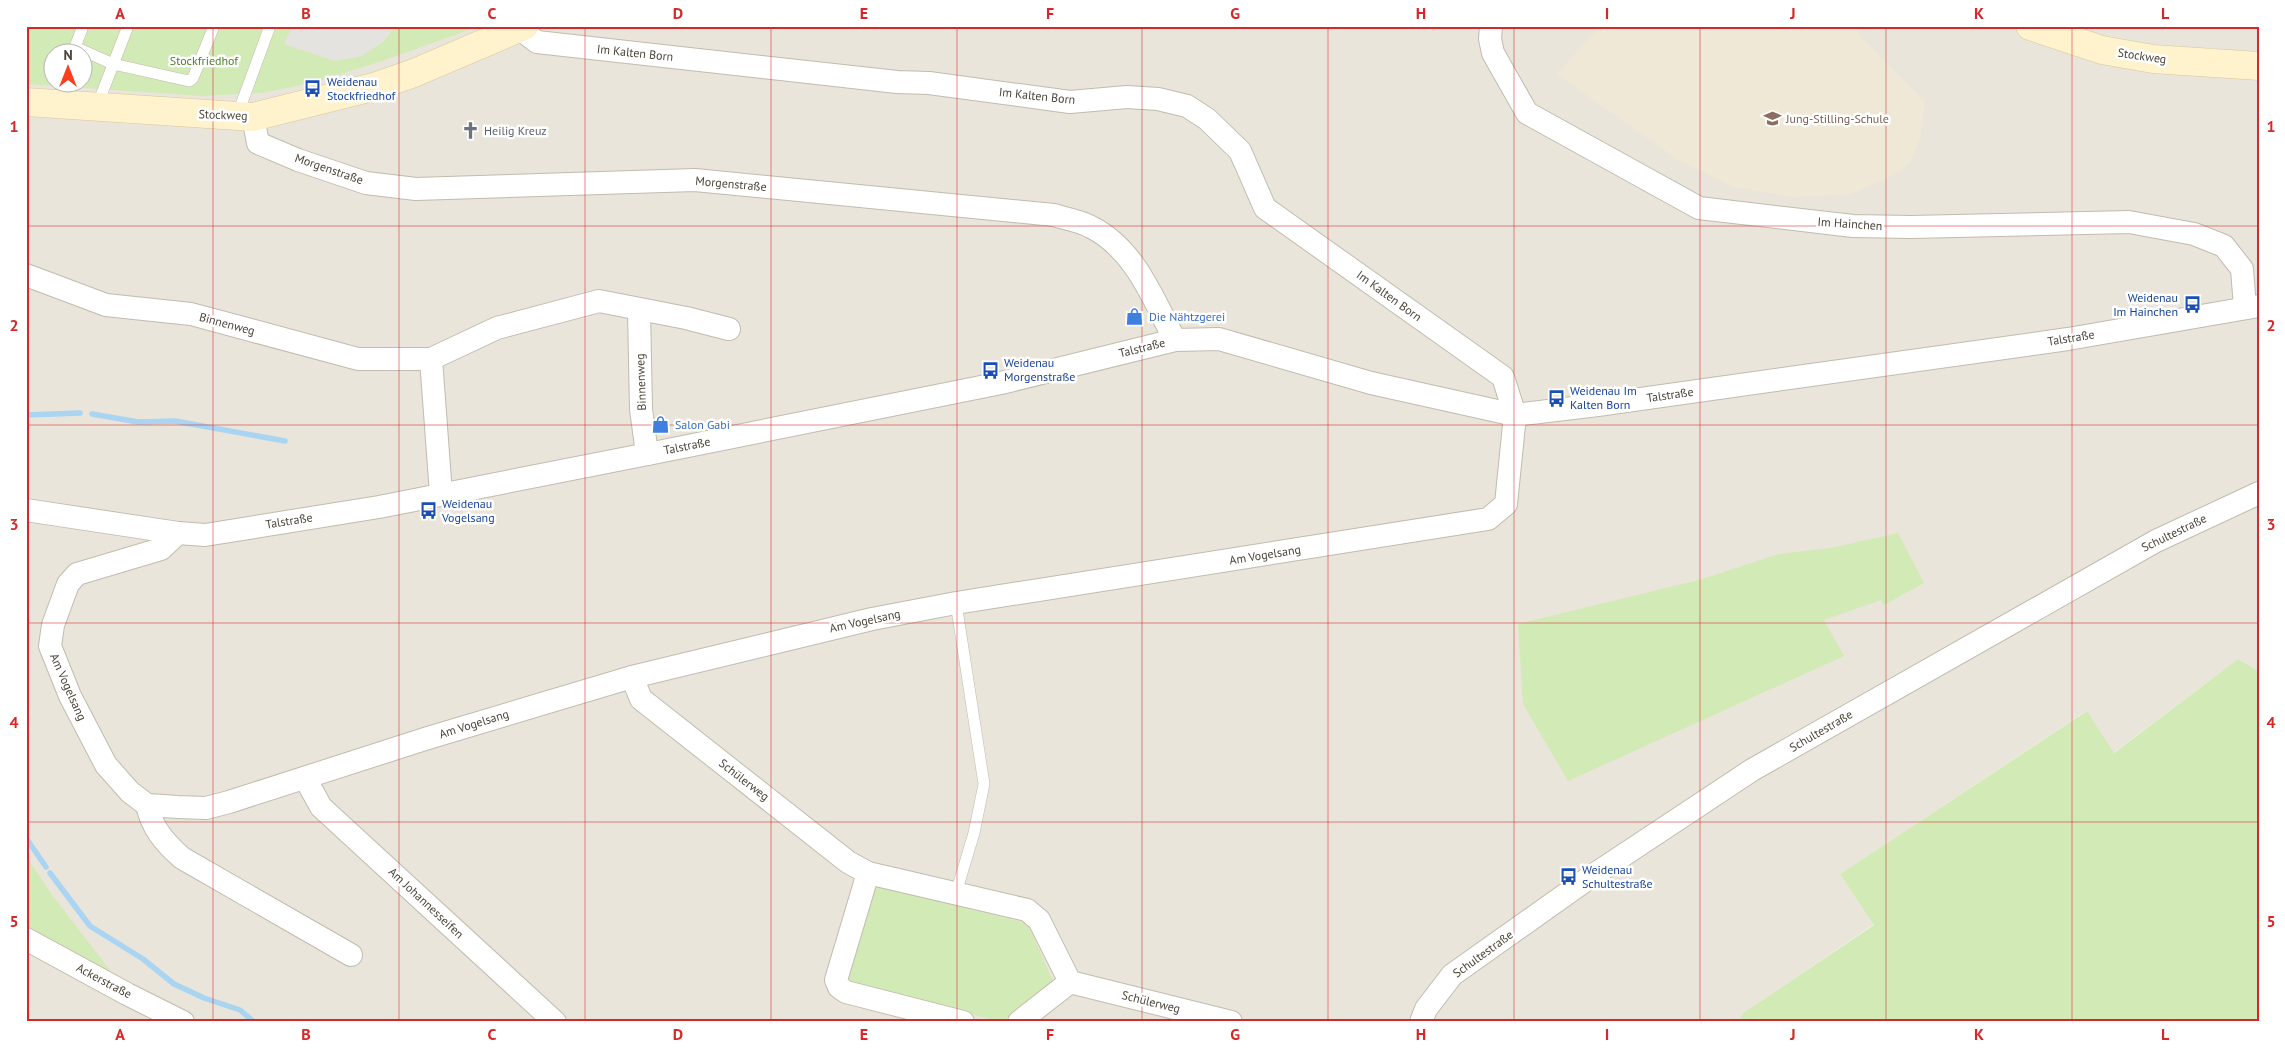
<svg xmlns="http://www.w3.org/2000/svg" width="2285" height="1048" font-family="'PT Sans',sans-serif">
<rect width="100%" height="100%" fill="#f6f3ec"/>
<path fill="#eae5da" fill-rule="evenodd" d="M26 26H2259V671L2238 659 2113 753 2086 711 1840 874 1874 924 1743 1013 1739 1022H26ZM52 52H82V82H52Z"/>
<polygon fill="#efe8d6" points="1601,26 1855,26 1861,37 1925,102 1921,135 1910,163 1894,175 1850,194 1794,197 1734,187 1677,159 1557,74"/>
<g fill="#d2eab5" fill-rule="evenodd">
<path d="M26 26H480L388 59 313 83 261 93 201 96 26 84ZM52 52H82V82H52Z"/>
<polygon points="1898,533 1924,583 1884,605 1881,600 1824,620 1844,656 1568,781 1523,704 1518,624 1699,580 1779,554 1831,548"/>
<polygon points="2238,659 2259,671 2259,1022 1739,1022 1743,1013 1874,925 1840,874 2087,711 2114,753"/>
<polygon points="26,856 52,895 116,978 26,933"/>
<polygon points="874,886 1023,922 1030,928 1054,984 1005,1019 994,1020 851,985 847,981"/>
</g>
<polygon fill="#e5e3e0" points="292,26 395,26 384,41 362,56 335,61 284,44"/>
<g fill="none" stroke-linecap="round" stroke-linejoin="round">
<g stroke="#a9d4f2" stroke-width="5.5">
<polyline points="92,414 138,422 175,421 285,441"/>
<polyline points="26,415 80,413"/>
<polyline points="26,838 46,867"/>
<polyline points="50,873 90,926 143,959 174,984 204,998 240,1010 254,1022"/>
</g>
<defs>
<g id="lane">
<polyline points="83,26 75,47 113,64 189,81 193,78 214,26"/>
<polyline points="97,106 128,26"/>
<polyline points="237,116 270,26"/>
<polyline points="956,893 974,833 984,784 956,603"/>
</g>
<g id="street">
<polyline points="1491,26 1490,39 1493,53 1527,113 1699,208 1853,226 1911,227 2129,222 2194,234 2224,246 2242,269 2245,308"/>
<path d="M253 117 258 143 298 160 366 183 416 189 695 180 1054 215C1066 219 1080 221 1091 227 1135 249 1153 299 1175 340"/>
<polyline points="26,275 106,305 191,314 358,359 431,359 441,494"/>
<polyline points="639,310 641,409 647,454"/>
<polyline points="431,359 497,328 599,301 686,318 729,329"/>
<polyline points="26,510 178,533 205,535 379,507 663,451 1001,383 1175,340 1219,339 1371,383 1515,415 1598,405 2068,339 2259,306"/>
<polyline points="178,533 161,549 77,574 68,584 53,625 50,646 70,696 106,765 130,792 147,805 178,807 206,808 229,802 428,738 632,677 872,619 956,603 1488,519 1506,504 1515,415 1503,377 1265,208 1240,151 1207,119 1187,106 1158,99 1127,97 1070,102 929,83 897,82 537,42 520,29"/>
<polyline points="632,677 641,699 848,862 868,873 1027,910 1039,920 1070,982 1231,1022"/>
<polyline points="305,778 321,807 555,1022"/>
<path d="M147 805C152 828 164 842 182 858L351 955"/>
<polyline points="868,873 836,980 839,987 846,992 963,1022"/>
<polyline points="26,939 127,994 183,1022"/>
<polyline points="1019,1022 1070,982"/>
<polyline points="1421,1022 1426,1009 1452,975 1586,880 1752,770 2156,541 2259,493"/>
</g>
<g id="secondary">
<polyline points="2030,26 2102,50 2153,59 2259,66"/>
<polyline points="26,102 253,117 377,86 414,73 524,26"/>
</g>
</defs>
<use href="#lane" stroke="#c2bbae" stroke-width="12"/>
<use href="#street" stroke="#c2bbae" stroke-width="24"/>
<use href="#secondary" stroke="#d6c79b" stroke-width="29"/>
<use href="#lane" stroke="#fff" stroke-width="11"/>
<use href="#street" stroke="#fff" stroke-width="22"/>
<use href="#secondary" stroke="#fff3cd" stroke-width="28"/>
</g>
<path fill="none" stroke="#d62828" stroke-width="1" stroke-opacity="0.55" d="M213 26V1022M399 26V1022M585 26V1022M771 26V1022M957 26V1022M1142 26V1022M1328 26V1022M1514 26V1022M1700 26V1022M1886 26V1022M2072 26V1022M26 226H2259M26 425H2259M26 623H2259M26 822H2259"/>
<defs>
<symbol id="bus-bare" viewBox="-9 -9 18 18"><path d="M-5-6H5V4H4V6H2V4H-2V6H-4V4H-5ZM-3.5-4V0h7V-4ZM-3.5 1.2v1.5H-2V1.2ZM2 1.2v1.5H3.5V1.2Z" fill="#1a4fb4" stroke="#fff" stroke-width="2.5" paint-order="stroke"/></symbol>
<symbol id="school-bare" viewBox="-9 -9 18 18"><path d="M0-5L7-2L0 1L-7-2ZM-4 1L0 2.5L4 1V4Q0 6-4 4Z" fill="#8d6e63" stroke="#fff" stroke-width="2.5" paint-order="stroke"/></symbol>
<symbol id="church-bare" viewBox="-9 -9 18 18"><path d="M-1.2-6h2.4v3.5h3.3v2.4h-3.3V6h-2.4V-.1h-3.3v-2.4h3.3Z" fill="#6b7280" stroke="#fff" stroke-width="2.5" paint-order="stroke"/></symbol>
<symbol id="shop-bare" viewBox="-9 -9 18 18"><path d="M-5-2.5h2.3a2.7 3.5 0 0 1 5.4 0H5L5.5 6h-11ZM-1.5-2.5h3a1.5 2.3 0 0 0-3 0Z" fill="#3f7fe0" stroke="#fff" stroke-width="2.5" paint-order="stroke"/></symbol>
</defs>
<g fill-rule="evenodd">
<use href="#bus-bare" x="300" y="76" width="25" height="25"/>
<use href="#school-bare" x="1760" y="106" width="25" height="25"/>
<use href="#church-bare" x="458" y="118" width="25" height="25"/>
<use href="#bus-bare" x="2180" y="292" width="25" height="25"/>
<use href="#shop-bare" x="1122" y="304" width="25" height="25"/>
<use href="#bus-bare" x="978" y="358" width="25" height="25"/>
<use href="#bus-bare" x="1544" y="386" width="25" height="25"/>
<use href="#shop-bare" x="648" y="412" width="25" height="25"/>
<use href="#bus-bare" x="416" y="498" width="25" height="25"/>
<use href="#bus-bare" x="1556" y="864" width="25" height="25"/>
</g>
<g text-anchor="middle" stroke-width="5" stroke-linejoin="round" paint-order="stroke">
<g font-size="12" fill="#4b4439" stroke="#fff">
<text transform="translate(635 53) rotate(6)" y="4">Im Kalten Born</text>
<text transform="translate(2142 56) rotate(8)" y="4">Stockweg</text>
<text transform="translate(1037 96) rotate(6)" y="4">Im Kalten Born</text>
<text transform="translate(223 115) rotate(2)" y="4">Stockweg</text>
<text transform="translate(329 169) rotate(19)" y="4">Morgenstraße</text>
<text transform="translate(731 184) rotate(5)" y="4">Morgenstraße</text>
<text transform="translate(1850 224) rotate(4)" y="4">Im Hainchen</text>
<text transform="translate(1389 296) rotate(36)" y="4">Im Kalten Born</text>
<text transform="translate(227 324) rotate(15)" y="4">Binnenweg</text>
<text transform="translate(2071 338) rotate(-9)" y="4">Talstraße</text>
<text transform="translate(1142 348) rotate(-14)" y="4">Talstraße</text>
<text transform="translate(641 382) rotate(-92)" y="4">Binnenweg</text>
<text transform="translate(1670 395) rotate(-8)" y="4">Talstraße</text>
<text transform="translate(687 446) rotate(-11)" y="4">Talstraße</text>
<text transform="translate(289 521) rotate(-9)" y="4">Talstraße</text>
<text transform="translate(2174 533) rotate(-26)" y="4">Schultestraße</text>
<text transform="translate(1265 555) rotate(-9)" y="4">Am Vogelsang</text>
<text transform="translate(865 621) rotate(-12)" y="4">Am Vogelsang</text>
<text transform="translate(68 687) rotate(66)" y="4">Am Vogelsang</text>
<text transform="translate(474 724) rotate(-17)" y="4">Am Vogelsang</text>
<text transform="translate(1821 731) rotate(-30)" y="4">Schultestraße</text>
<text transform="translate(744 780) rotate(38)" y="4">Schülerweg</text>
<text transform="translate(426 903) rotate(43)" y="4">Am Johannesseifen</text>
<text transform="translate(1483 954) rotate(-36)" y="4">Schultestraße</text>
<text transform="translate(104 981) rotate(28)" y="4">Ackerstraße</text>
<text transform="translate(1151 1002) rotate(14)" y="4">Schülerweg</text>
</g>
<g font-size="12" fill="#4a7f2a" stroke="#fff">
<text x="204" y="65">Stockfriedhof</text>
</g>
<g font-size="12" fill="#164399" stroke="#fff" text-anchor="start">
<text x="327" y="86">Weidenau<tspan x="327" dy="14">Stockfriedhof</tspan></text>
<text x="2178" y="302" text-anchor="end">Weidenau<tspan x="2178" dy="14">Im Hainchen</tspan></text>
<text x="1004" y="367">Weidenau<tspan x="1004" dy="14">Morgenstraße</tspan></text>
<text x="1570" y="395">Weidenau Im<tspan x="1570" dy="14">Kalten Born</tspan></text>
<text x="442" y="508">Weidenau<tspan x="442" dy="14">Vogelsang</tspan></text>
<text x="1582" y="874">Weidenau<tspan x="1582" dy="14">Schultestraße</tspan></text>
</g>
<g font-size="12" fill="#785e54" stroke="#fff" text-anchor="start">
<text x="1786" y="123">Jung-Stilling-Schule</text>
</g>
<g font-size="12" fill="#5b616d" stroke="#fff" text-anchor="start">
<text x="484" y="135">Heilig Kreuz</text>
</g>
<g font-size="12" fill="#366cbe" stroke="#fff" text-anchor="start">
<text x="1149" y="321">Die Nähtzgerei</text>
<text x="675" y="429">Salon Gabi</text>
</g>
</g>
<rect width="2285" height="1048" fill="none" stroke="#ffffff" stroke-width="55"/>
<g transform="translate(68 68)"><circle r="24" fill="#ffffff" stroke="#b7b4b0"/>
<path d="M0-4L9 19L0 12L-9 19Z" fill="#fc3f1d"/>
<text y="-8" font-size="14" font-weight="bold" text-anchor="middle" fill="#4b4439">N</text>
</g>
<rect x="28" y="28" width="2230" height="992" fill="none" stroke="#d62828" stroke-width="2"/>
<g font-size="16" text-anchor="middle" font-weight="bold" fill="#d62828">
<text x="120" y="19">A</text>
<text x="306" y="19">B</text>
<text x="492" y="19">C</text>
<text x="678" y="19">D</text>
<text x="864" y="19">E</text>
<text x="1050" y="19">F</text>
<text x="1235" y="19">G</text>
<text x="1421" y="19">H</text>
<text x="1607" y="19">I</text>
<text x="1793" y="19">J</text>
<text x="1979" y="19">K</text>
<text x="2165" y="19">L</text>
<text x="14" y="132">1</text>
<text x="2271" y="132">1</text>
<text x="14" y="331">2</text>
<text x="2271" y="331">2</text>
<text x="14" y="530">3</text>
<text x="2271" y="530">3</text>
<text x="14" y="728">4</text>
<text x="2271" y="728">4</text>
<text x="14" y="927">5</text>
<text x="2271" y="927">5</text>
<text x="120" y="1040">A</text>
<text x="306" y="1040">B</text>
<text x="492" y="1040">C</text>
<text x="678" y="1040">D</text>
<text x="864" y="1040">E</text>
<text x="1050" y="1040">F</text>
<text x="1235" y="1040">G</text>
<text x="1421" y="1040">H</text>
<text x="1607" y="1040">I</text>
<text x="1793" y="1040">J</text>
<text x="1979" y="1040">K</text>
<text x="2165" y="1040">L</text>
</g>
</svg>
